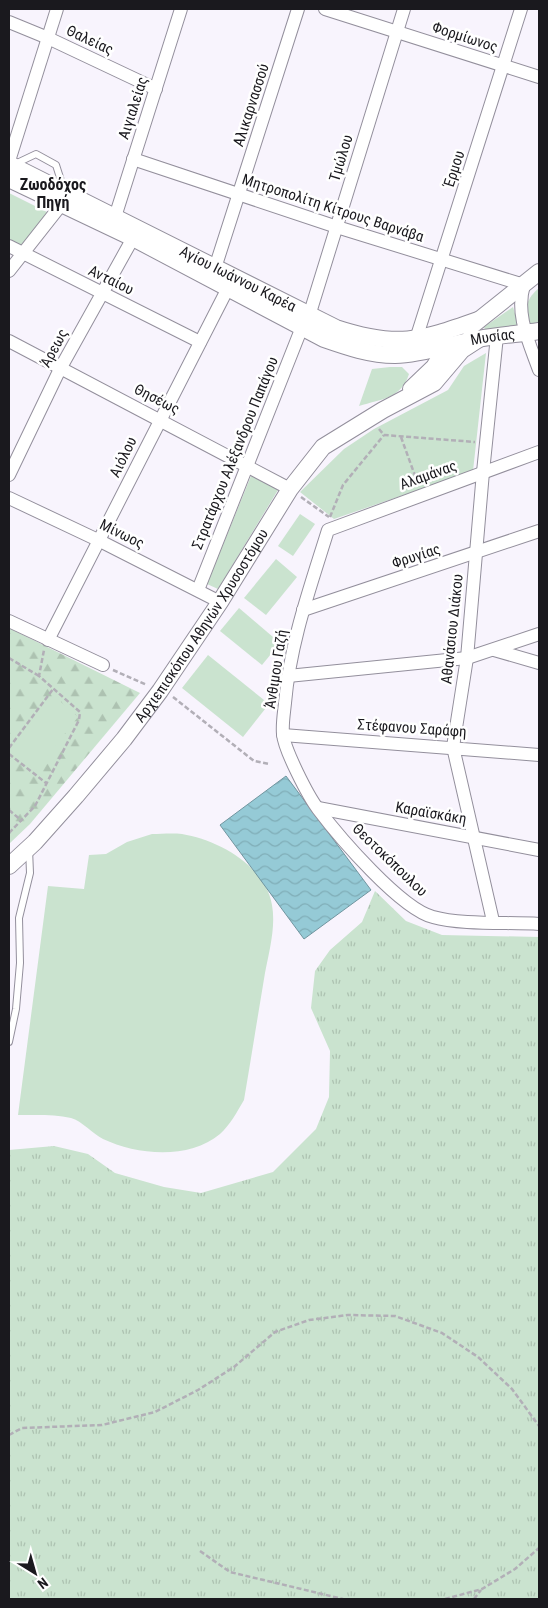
<svg xmlns="http://www.w3.org/2000/svg" width="548" height="1608" font-family="'Roboto Condensed',sans-serif">
<defs>
<pattern id="grass-tufts" width="24" height="20" patternUnits="userSpaceOnUse" patternTransform="scale(1.25)"><rect width="24" height="20" fill="#cae3cf"/><path d="M3 7l-1-3M5 7V3M7 7l1-3M15 17l-1-3M17 17v-4M19 17l1-3" fill="none" stroke="#adc2b1"/></pattern>
<pattern id="forest-firs" width="22" height="20" patternUnits="userSpaceOnUse" patternTransform="scale(1.25)"><rect width="22" height="20" fill="#cae3cf"/><path d="M5 1l3.5 6h-7zM16 11l3.5 6h-7z" fill="#adc2b1"/></pattern>
<pattern id="water-waves" width="16" height="10" patternUnits="userSpaceOnUse" patternTransform="scale(1.25)"><rect width="16" height="10" fill="#95cad6"/><path d="M0 5q4-4 8 0t8 0" fill="none" stroke="#80adb7"/></pattern>
</defs>
<rect width="100%" height="100%" fill="#f8f4fd"/>
<polygon fill="url(#grass-tufts)" points="375,891 406,921 442,935 539,937 539,1599 9,1599 9,1150 54,1146 88,1154 115,1173 164,1187 201,1193 273,1172 316,1129 329,1097 330,1051 311,1008 315,971 330,950 362,922"/>
<polygon fill="url(#forest-firs)" points="9,628 140,693 30,824 9,844"/>
<g fill="#cae3cf">
<polygon points="9,193 51,214 20,250 9,243"/>
<path d="M539 288V322L530 324C522 309 528 297 539 288Z"/>
<polygon points="513,307 519,326 486,332 484,327"/>
<polygon points="486,353 473,471 334,519 300,492 344,449 374,429 448,390 464,366"/>
<path d="M390 367H402L409 374C401 399 381 399 359 406L372 369Z"/>
<polygon points="251,476 278,490 218,589 207,584"/>
<polygon points="300,514 315,524 293,556 278,546"/>
<polygon points="276,559 297,577 266,615 244,598"/>
<polygon points="239,608 280,643 262,665 220,631"/>
<polygon points="208,655 269,704 243,737 182,688"/>
<polygon points="53,695 78,717 36,770 9,751"/>
<path d="M152 834C161 834 172 833 182 834 218 840 265 865 272 905 276 927 269 952 265 973 258 1015 251 1058 244 1100 237 1112 230 1125 220 1134 189 1160 137 1155 103 1139 93 1134 82 1121 71 1118 55 1114 35 1115 18 1115L48 886 84 889 89 855 106 854 127 842Z"/>
</g>
<polygon fill="url(#water-waves)" stroke="#70959f" points="286,776 371,890 304,939 220,825"/>
<g fill="none" stroke-linecap="round" stroke-linejoin="round">
<defs>
<g id="service">
<polyline points="15,164 36,154 56,165 63,187"/>
<polyline points="9,1042 16,1009 20,963 19,918 30,873 29,849"/>
</g>
<g id="minor">
<polyline points="325,9 539,77"/>
<polyline points="9,22 48,38 156,89"/>
<path d="M133 159 337 227 524 285C515 314 529 342 539 370"/>
<polyline points="9,161 57,9"/>
<polyline points="115,217 181,9"/>
<polyline points="9,246 200,342"/>
<polyline points="215,268 298,9"/>
<polyline points="9,271 61,205"/>
<polyline points="309,316 404,9"/>
<polyline points="416,339 521,9"/>
<polyline points="9,341 290,489"/>
<path d="M539 452 328 530C310 588 290 643 285 703 284 713 282 724 283 734 284 749 308 796 318 809 339 837 401 909 433 917 461 925 509 922 539 924"/>
<polyline points="9,475 60,369 133,238"/>
<polyline points="9,498 100,541 220,602"/>
<polyline points="198,590 302,327"/>
<polyline points="303,610 539,531"/>
<polyline points="9,621 103,665"/>
<polyline points="48,640 228,288"/>
<polyline points="494,650 539,663"/>
<polyline points="288,676 467,658 539,634"/>
<polyline points="283,735 539,755"/>
<polyline points="318,808 539,850"/>
<polyline points="493,921 453,747 467,658 483,472 497,336"/>
</g>
<g id="tertiary">
<path id="s1" d="M9 164 336 328C397 348 419 341 478 320"/>
<path id="s2" d="M9 179 133 238 324 339C347 347 370 355 395 355 423 354 451 344 478 339 498 335 519 334 539 331"/>
<polyline points="469,328 539,272"/>
<polyline points="411,389 434,367 444,351"/>
<path id="s3" d="M9 866 35 842 76 796 124 739 160 691 220 602 290 489 323 447 383 410 434 383 462 350 479 339"/>
</g>
</defs>
<use href="#service" stroke="#938f9c" stroke-width="8"/>
<use href="#minor" stroke="#938f9c" stroke-width="14"/>
<use href="#tertiary" stroke="#938f9c" stroke-width="18"/>
<g stroke="#b2afb7" stroke-width="2.5" stroke-dasharray="5 2.5" stroke-linecap="butt">
<polyline points="379,429 384,435 475,442"/>
<polyline points="401,437 418,484"/>
<polyline points="301,497 329,517"/>
<polyline points="330,517 343,485 384,435"/>
<polyline points="9,658 39,676"/>
<polyline points="113,670 147,685"/>
<polyline points="173,697 254,761 269,764"/>
<polyline points="9,748 53,689"/>
<polyline points="9,754 46,783"/>
<polyline points="9,810 22,821"/>
<polyline points="9,833 35,806 79,720 80,712 39,676 44,650"/>
<polyline points="9,1435 22,1428 102,1425 155,1412 198,1390 234,1367 275,1332 309,1320 348,1315 395,1316 442,1333 478,1357 512,1389 539,1426"/>
<polyline points="200,1551 230,1572 343,1599"/>
<polyline points="445,1599 482,1589 515,1569 539,1548"/>
<polyline points="474,1599 481,1590"/>
</g>
<use href="#service" stroke="#fff" stroke-width="6"/>
<use href="#minor" stroke="#fff" stroke-width="12"/>
<use href="#tertiary" stroke="#fff" stroke-width="16"/>
</g>
<g text-anchor="middle" stroke-width="5" stroke-linejoin="round" paint-order="stroke">
<g font-size="15" fill="#1a191e" stroke="#fff">
<text transform="translate(465 37) rotate(18)" y="5">Φορμίωνος</text>
<text transform="translate(90 40) rotate(25)" y="5">Θαλείας</text>
<text transform="translate(251 105) rotate(-72)" y="5">Αλικαρνασσού</text>
<text transform="translate(133 108) rotate(-72)" y="5">Αιγιαλείας</text>
<text transform="translate(341 158) rotate(-73)" y="5">Τμώλου</text>
<text transform="translate(454 169) rotate(-72)" y="5">Έρμου</text>
<text transform="translate(333 208) rotate(18)" y="5">Μητροπολίτη Κίτρους Βαρνάβα</text>
<text dy="5" stroke="none"><textPath href="#s1" startOffset="256">Αγίου Ιωάννου Καρέα</textPath></text>
<text transform="translate(111 280) rotate(26)" y="5">Ανταίου</text>
<text dy="5" stroke="none"><textPath href="#s2" startOffset="526">Μυσίας</textPath></text>
<text transform="translate(54 348) rotate(-62)" y="5">Άρεως</text>
<text transform="translate(157 399) rotate(27)" y="5">Θησέως</text>
<text transform="translate(235 453) rotate(-68)" y="5">Στρατάρχου Αλέξανδρου Παπάγου</text>
<text transform="translate(123 457) rotate(-64)" y="5">Αιόλου</text>
<text transform="translate(428 475) rotate(-20)" y="5">Αλαμάνας</text>
<text transform="translate(122 534) rotate(26)" y="5">Μίνωος</text>
<text transform="translate(416 556) rotate(-18)" y="5">Φρυγίας</text>
<text dy="5" stroke="none"><textPath href="#s3" startOffset="309">Αρχιεπισκόπου Αθηνών Χρυσοστόμου</textPath></text>
<text transform="translate(452 629) rotate(-84)" y="5">Αθανάσιου Διάκου</text>
<text transform="translate(276 669) rotate(-81)" y="5">Άνθιμου Γαζή</text>
<text transform="translate(412 728) rotate(4)" y="5">Στέφανου Σαράφη</text>
<text transform="translate(431 813) rotate(10)" y="5">Καραϊσκάκη</text>
<text transform="translate(390 860) rotate(44)" y="5">Θεοτοκόπουλου</text>
</g>
<g font-size="16" font-weight="bold" fill="#1a191e" stroke="#fff">
<text x="53" y="190">Ζωοδόχος<tspan x="53" dy="18">Πηγή</tspan></text>
</g>
</g>
<rect width="548" height="1608" fill="none" stroke="#1a191e" stroke-width="20"/>
<g transform="translate(35 1573) rotate(143)" stroke="#ffffff" stroke-width="4" paint-order="stroke">
<path d="M0-4L9 19L0 12L-9 19Z" fill="#1a191e"/>
<text y="-8" font-size="14" font-weight="bold" text-anchor="middle" fill="#1a191e">N</text>
</g>
</svg>
